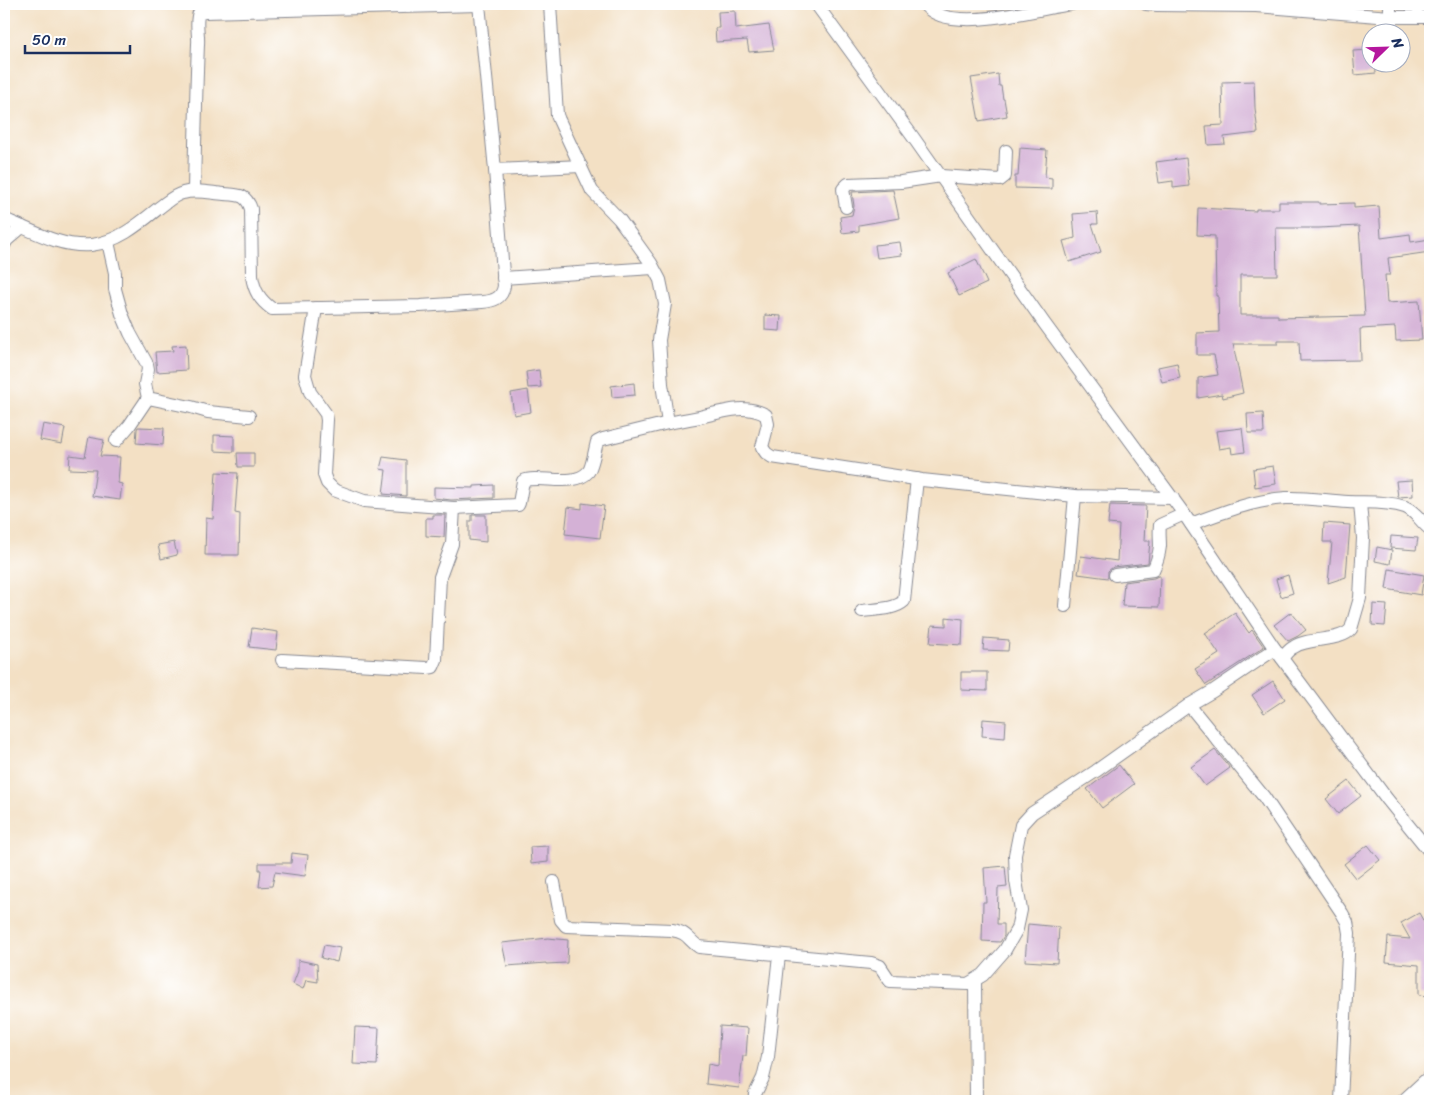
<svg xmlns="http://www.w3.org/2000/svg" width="1434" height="1105" font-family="Sriracha,sans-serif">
<rect width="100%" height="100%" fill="#fff"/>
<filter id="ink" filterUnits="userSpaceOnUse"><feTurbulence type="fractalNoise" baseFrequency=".02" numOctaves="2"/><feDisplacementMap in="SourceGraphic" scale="10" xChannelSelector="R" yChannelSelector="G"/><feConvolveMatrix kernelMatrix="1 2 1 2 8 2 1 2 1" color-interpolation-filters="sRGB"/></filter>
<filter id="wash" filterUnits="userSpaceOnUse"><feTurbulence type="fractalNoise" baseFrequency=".0096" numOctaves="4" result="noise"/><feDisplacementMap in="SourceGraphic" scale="20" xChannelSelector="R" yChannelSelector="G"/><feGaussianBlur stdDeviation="1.12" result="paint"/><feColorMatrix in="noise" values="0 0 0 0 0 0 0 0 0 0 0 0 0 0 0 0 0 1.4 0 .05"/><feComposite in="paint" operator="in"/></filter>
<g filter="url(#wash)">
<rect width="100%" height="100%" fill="#f3e0c4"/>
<g id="blocks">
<g fill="#d4b1d6" fill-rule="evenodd">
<polygon points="735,11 736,29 769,25 774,50 749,52 747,40 716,42 715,28 719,28 718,12"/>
<polygon points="1372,50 1372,62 1375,62 1376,73 1355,75 1353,51"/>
<polygon points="998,74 999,86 1001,86 1003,99 1004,99 1007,116 979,121 971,78"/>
<polygon points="1254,81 1255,108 1258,133 1224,137 1225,144 1208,145 1206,126 1223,125 1222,82"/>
<polygon points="1020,148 1047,150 1045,177 1052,178 1052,189 1015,188 1015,176 1018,176"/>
<polygon points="1186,158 1189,186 1173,188 1173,181 1159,183 1156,162"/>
<polygon points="893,190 899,218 859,225 859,231 842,233 840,217 852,215 854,206 852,192"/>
<path d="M1279 202H1319V204L1354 203V208L1379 206 1381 238 1410 234 1411 242 1430 239V252L1388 258 1390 275H1385L1387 303 1419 301 1422 340 1396 341 1395 327 1360 329 1361 360 1300 361 1299 341H1278V344H1233L1243 393 1223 398 1222 394 1198 398V378L1218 375 1214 355H1197V333L1219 332 1218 296H1216L1215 236 1197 235 1198 208 1256 211V209H1279ZM1359 226 1365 316 1278 318V315H1240V275H1277L1276 228H1319Z"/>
<polygon points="1097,212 1098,224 1092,224 1101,252 1069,262 1063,241 1075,238 1073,214"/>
<polygon points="900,242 902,255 877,258 875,245"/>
<polygon points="976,259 987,283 959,296 948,273"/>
<polygon points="765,315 781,316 780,331 765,330"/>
<polygon points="186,345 187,370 157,372 155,352 173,351 172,346"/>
<polygon points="1177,363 1180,378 1162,382 1158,367"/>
<polygon points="539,370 541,387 528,388 526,372"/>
<polygon points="634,383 635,395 612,397 611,386"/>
<polygon points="528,390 531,412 514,415 511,393"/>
<polygon points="1263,413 1264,433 1248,433 1247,414"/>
<polygon points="43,424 65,428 62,444 40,440"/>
<polygon points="138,427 164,428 163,445 136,443 137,429"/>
<polygon points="1242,428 1245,452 1232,454 1231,447 1219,449 1216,431"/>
<polygon points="214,435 234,436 234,452 214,451"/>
<polygon points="89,437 104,440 100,456 120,457 118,483 122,484 120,500 92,496 96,470 69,469 70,455 85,457"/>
<polygon points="237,453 254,453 254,467 238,467"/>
<polygon points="383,457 406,460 406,496 383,494 386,470 380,469"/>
<polygon points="1273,466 1276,484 1255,487 1253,469"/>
<polygon points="216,472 238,473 235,513 240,514 239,555 205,555 206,518 213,519"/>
<polygon points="1412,480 1413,496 1398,497 1396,481"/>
<polygon points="494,485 494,498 451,500 434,498 434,487 474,488 474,486"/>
<polygon points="582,503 604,506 600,538 565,534 568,507 582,509"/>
<polygon points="1110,505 1146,506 1144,541 1150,541 1148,563 1113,567 1108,571 1108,578 1078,574 1081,556 1117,561 1119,525 1108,524"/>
<polygon points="433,515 445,515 444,537 426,536 426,518 433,518"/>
<polygon points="472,515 486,515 486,542 469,540 469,521 472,521"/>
<polygon points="1324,523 1350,525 1346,577 1328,583 1332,542 1323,542"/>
<polygon points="1391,536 1418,538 1416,550 1390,548"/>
<polygon points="174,542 177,555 161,559 158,545"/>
<polygon points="1377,547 1392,550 1390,564 1375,561"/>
<polygon points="1389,569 1424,575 1421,595 1386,589"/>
<polygon points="1288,575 1293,593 1281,597 1276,579"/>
<polygon points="1158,576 1160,576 1159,607 1122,606 1124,582 1154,578"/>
<polygon points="1373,604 1387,605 1385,626 1372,625"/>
<polygon points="1291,612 1306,630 1298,636 1288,641 1274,625"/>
<polygon points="1235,613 1249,633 1252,630 1264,647 1206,685 1195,669 1219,654 1205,633"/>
<polygon points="946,617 963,619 962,645 930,643 932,625 946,626"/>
<polygon points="252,628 278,632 276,650 249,647"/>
<polygon points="984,638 1009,640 1008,651 983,650"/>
<polygon points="961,672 987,672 987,691 961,690"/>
<polygon points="1273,681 1285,699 1264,713 1252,695"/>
<polygon points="983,719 1006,721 1005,738 982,736"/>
<polygon points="1215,750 1230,768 1205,786 1191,767"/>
<polygon points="1119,765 1134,784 1102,808 1087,789"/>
<polygon points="1349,781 1361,796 1338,814 1326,799"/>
<polygon points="1368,845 1380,860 1356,879 1344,864"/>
<polygon points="548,846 548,862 531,864 530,847"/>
<polygon points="292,853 308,855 305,876 275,872 272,886 259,887 261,870 259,870 259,863 291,863"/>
<polygon points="1005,866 1007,887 998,888 997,924 1004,924 1004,936 1000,942 982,941 983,902 986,902 984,868"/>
<polygon points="1419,913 1430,933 1430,996 1419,995 1419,965 1386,962 1388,937 1410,939 1401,923"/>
<polygon points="1028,924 1059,927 1057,963 1025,961"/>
<polygon points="548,938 568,940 567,963 546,964 546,963 507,966 502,943"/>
<polygon points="324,945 340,948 337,962 321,958"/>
<polygon points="298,960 317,964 318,982 306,980 303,989 293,984 298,971"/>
<polygon points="720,1026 748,1028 746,1056 743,1056 739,1088 706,1084 708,1064 718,1066"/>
<polygon points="355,1027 379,1028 377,1065 353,1064"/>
</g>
</g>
</g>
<g filter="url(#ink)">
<use href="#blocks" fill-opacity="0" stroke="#878891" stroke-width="1"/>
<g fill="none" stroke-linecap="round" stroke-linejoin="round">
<defs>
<g id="street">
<polyline points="816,4 913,137 1044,323 1184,514 1275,649 1387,799 1430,852"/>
<path d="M924 4C947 36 1038 8 1072 4"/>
<polyline points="1146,4 1157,5 1256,6 1390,17 1390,4"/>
<polyline points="1390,17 1430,17"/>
<polyline points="495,170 581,166"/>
<path d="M194 191C195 142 196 93 198 44 199 35 195 21 199 13L205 12 479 5"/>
<polyline points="846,207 843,189 848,184 901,182 941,176 1000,180 1005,176 1006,151"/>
<path d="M4 219C31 230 61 248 91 245 118 242 139 224 160 207 167 202 174 195 183 193 195 189 211 193 224 194 239 195 246 194 251 209L252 276C254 291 260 300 272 309L420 306 482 302C493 301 502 299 504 286L495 170 479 4"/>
<polyline points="108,242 115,273 115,289 122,314 130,333 147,364 148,369 145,384 148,398 191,407 208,412 249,416"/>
<polyline points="4,245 7,240 22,227"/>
<polyline points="503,278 653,268"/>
<path d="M316 308 305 375 310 392 326 414 327 420 324 475 327 483 334 490 364 501 454 508 518 505 519 503 523 481C538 474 574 488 588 472 592 468 595 449 597 442L603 439 668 423 662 384 659 340 665 304 660 280 651 263 633 238 619 219 592 191 559 120 557 115 550 4"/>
<path d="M668 423C678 421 689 419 700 417 722 412 744 403 766 415L768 424 762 447 766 453 772 457 922 480 1075 496 1173 498"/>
<polyline points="116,441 129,426 148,398"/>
<path d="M1191 524C1221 513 1253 500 1286 498 1305 497 1328 501 1348 502 1367 503 1386 501 1405 507 1417 512 1421 523 1430 529"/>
<path d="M1115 575 1153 570C1157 562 1159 555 1160 546 1160 539 1159 532 1160 525L1184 514"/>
<polyline points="1065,606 1075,496"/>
<path d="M862 611C876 609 894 610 904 601L917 479"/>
<path d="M1282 658C1286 654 1289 649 1294 647 1308 637 1341 642 1351 629L1360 598 1363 538 1360 503"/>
<polyline points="282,660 427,668 433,667 436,660 440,577 452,544 454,508"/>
<polyline points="1189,705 1264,797 1342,913 1347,922 1349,933 1341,1101"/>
<path d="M554 882 561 920 566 926 672 930C689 933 687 939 699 947L871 963 880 966 890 981 968 984 983 975 1005 950 1017 929 1021 910 1016 881 1015 855 1021 825 1032 813 1096 771 1189 705 1213 691 1275 649"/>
<polyline points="975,980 976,1101"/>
<polyline points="754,1101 755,1094 763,1078 768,1057 779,955"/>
<polyline points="1403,1101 1430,1076"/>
<polyline points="1422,1101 1423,1083"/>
</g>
</defs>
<use href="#street" stroke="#878891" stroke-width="14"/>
<use href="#street" stroke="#fff" stroke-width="12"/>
</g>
</g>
<rect width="1434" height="1105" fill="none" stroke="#fff" stroke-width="20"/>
<g transform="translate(1386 48) rotate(67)"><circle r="24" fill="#ffffff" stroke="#a4acbf"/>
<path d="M0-4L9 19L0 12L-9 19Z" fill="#b5179e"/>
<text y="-8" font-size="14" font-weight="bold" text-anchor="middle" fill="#1b2f5e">N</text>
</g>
<path d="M25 45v8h105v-8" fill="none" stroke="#1b2f5e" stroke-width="2.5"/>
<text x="32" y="45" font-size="15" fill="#1b2f5e" stroke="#ffffff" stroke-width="4" paint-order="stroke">50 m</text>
</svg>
